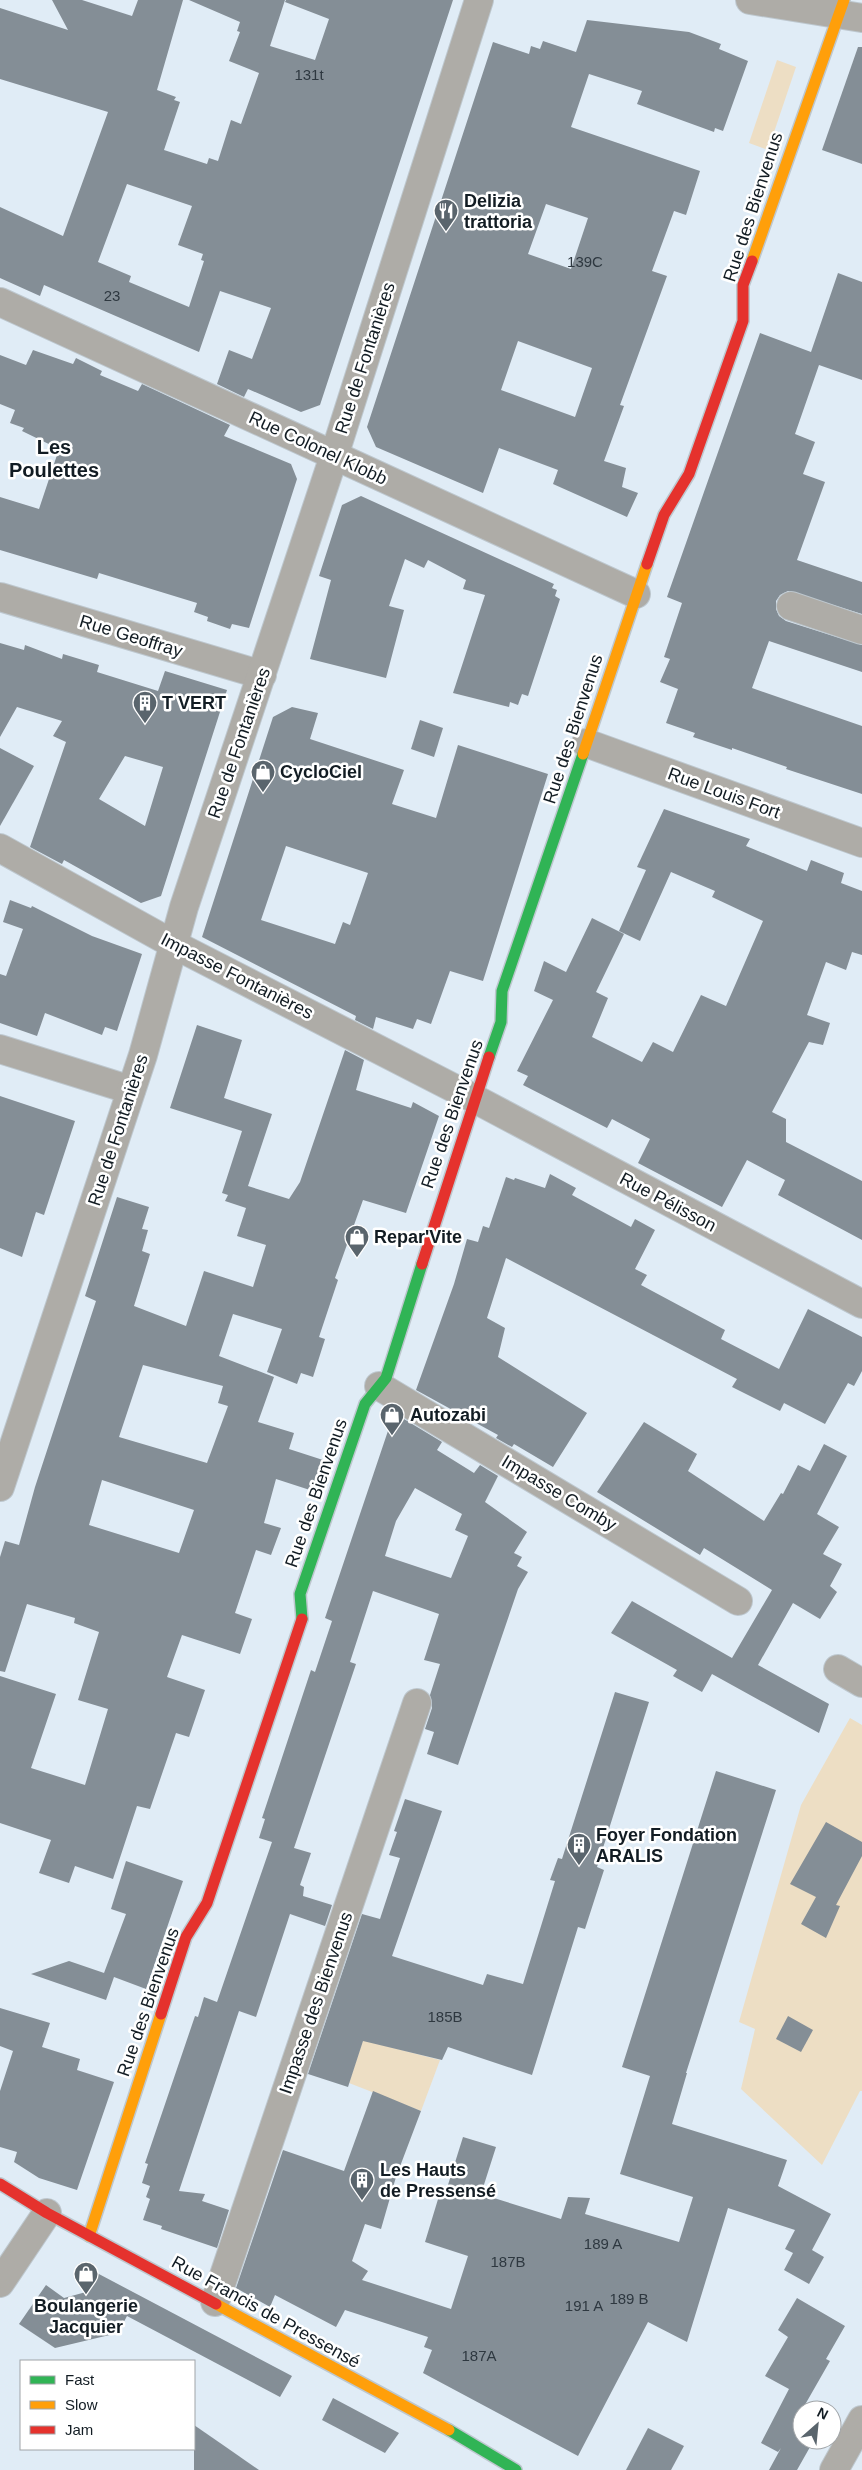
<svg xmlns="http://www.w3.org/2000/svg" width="862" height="2470" font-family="Helvetica,sans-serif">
<rect width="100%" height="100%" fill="#e0ecf6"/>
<g fill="#eddec4">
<polygon points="777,60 796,67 768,150 749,143"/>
<polygon points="850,1718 862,1725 862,2091 860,2091 822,2165 741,2089 755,2029 739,2022 801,1805"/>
<polygon points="363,2040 440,2060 421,2111 349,2083"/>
</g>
<g fill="#848e96" fill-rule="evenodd">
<path d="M52 0H82L132 16 138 0H183L157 90 176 97 174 100 180 102 164 150 207 164 209 158 218 161 231 120 241 124 259 73 229 61 240 32 237 31 240 22 189 0H285L270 46 315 60 329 19 285 2 286 0H453L320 405 301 412 248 389 244 397 217 384 229 350 252 359 271 308 220 291 199 352 44 285 40 296 0 278V207L63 236 108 112 0 79V8L68 30ZM127 184 192 206 178 245 203 254 201 260 204 261 189 307 129 282 131 276 98 262Z"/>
<path d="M587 20 689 32 721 44 719 49 748 61 723 131 715 128 714 132 637 104 642 91 589 74 571 127 700 171 686 215 674 211 652 271 667 276 620 405 624 406 604 461 626 468 622 487 638 493 627 517 553 484 558 470 499 448 483 493 376 447 367 427 493 42 529 54 531 46 540 49 543 41 576 52ZM546 204 588 218 571 269 528 254ZM518 341 592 368 575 417 501 390Z"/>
<polygon points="858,47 862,47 862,164 822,150"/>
<polygon points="838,273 862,282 862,380 819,365 795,434 815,442 803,474 825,482 797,560 862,582 862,614 788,591 780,595 776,601 776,609 779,616 786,621 862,645 862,672 769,641 752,688 862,726 862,794 786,769 787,767 732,748 732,750 693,737 695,733 666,723 678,689 660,682 670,659 664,657 682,603 667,597 760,333 811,352"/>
<polygon points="33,350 73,364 76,358 102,371 100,375 138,391 142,384 230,425 224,436 291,464 297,479 249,628 232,624 230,629 207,621 208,617 194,612 197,603 99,573 97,579 0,550 0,497 39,509 59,449 22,431 24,428 10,423 15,410 0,404 0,355 26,365"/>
<polygon points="361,496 554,584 552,588 557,590 555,596 560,599 528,696 522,694 518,705 510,702 509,707 453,693 485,595 463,589 466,580 428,560 424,568 405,559 389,606 404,610 386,678 310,659 331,580 319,576 342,505"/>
<path d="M0 643 24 650 25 645 62 659 63 654 99 665 97 672 158 691 165 671 227 690 161 896 141 903 64 860 62 864 30 847 66 742 53 736 62 721 17 707 0 737ZM125 756 163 767 145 826 99 799Z"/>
<path d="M292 707 318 713 310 739 404 770 392 804 436 818 458 745 548 774 483 981 450 971 431 1024 417 1019 413 1029 376 1017 373 1029 355 1020 356 1016 202 937 273 717ZM286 846 368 873 350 925 343 922 335 944 261 920Z"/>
<polygon points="420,720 443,728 434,757 411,749"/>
<polygon points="0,748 34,766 0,826"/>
<polygon points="664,809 750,839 746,846 807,871 811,860 844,873 841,883 862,891 862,955 852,952 846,970 826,962 807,1015 830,1023 823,1045 809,1042 772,1112 786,1119 786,1142 862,1181 862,1240 778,1195 785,1180 747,1160 722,1207 638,1163 650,1139 612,1119 607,1128 523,1085 528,1076 517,1071 553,1000 534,991 544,961 566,972 592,918 624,934 596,992 608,998 592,1037 642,1062 653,1042 673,1052 701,995 726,1006 763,921 712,897 715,891 671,872 640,941 619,931 646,870 637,867"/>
<polygon points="10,900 31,908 32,906 92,936 142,954 117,1031 105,1027 102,1035 45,1013 37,1036 0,1023 0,974 6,976 23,929 3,922"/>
<path d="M197 1025 242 1040 224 1098 272 1114 248 1186 289 1199 300 1182 345 1050 364 1060 356 1090 411 1108 413 1102 439 1116 406 1213 363 1200 335 1278 338 1280 319 1337 325 1339 313 1377 301 1373 297 1384 267 1372 282 1329 233 1314 219 1356 274 1377 258 1422 294 1433 289 1449 323 1460 313 1491 276 1479 264 1523 281 1528 271 1555 256 1550 235 1613 252 1619 240 1654 182 1635 167 1677 205 1690 189 1737 176 1733 150 1809 137 1806 113 1879 75 1866 69 1883 39 1873 51 1840 0 1823V1676L56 1694 31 1768 85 1785 108 1709 78 1700 99 1632 74 1623 75 1618 27 1604 5 1672 0 1671V1557L5 1541 19 1545 35 1487 96 1301 85 1296 117 1197 149 1207 142 1229 148 1230 142 1251 150 1254 134 1306 186 1326 204 1271 253 1287 266 1245 237 1236 246 1208 225 1201 228 1195 222 1193 242 1131 170 1108ZM143 1365 223 1386 218 1403 228 1406 207 1463 119 1437ZM102 1480 194 1510 179 1553 89 1525Z"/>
<polygon points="0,1096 75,1121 44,1215 36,1212 22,1257 0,1248"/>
<polygon points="550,1174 576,1188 572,1195 631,1227 635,1219 655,1230 635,1269 647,1275 641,1285 725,1330 721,1339 779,1369 808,1309 862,1337 862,1371 854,1386 848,1383 825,1424 784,1403 780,1411 732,1387 737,1379 506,1258 487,1318 505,1328 498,1357 587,1413 553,1467 514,1444 512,1447 496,1438 498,1435 416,1390 454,1284 467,1239 478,1242 483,1226 489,1228 506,1177 514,1180 515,1178 545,1188"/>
<path d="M394 1413 442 1442 437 1450 474 1473 480 1465 498 1476 485 1502 527 1532 514 1553 522 1557 517 1566 528 1572 518 1589 458 1765 427 1754 434 1732 425 1729 432 1708 430 1695 440 1664 424 1660 439 1614 373 1591 350 1662 356 1664 294 1848 311 1853 300 1885 304 1887 303 1896 332 1905 325 1926 290 1914 256 2017 239 2011 179 2191 205 2194 202 2201 229 2210 217 2248 161 2229 162 2226 143 2220 150 2199 146 2197 150 2186 142 2183 148 2164 145 2163 195 2016 198 2017 204 1997 217 2002 272 1842 259 1838 265 1819 262 1818 311 1670 315 1672 332 1621 325 1618ZM415 1488 462 1514 455 1530 468 1536 451 1578 385 1556 396 1521Z"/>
<polygon points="644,1422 697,1454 688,1471 764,1521 781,1493 783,1494 798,1465 810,1471 824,1444 847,1456 817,1514 839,1527 823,1554 842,1564 830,1586 837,1592 820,1619 793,1603 758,1665 829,1704 819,1733 712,1674 702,1692 673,1676 677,1670 611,1633 632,1601 732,1658 772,1590 704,1548 700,1555 597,1492"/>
<polygon points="615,1692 649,1702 597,1867 604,1870 585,1929 578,1927 532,2075 448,2047 442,2060 363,2041 348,2087 308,2074 362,1914 380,1919 400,1858 389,1855 397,1832 394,1831 405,1799 442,1811 392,1956 483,1985 487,1974 523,1984 555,1881 550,1880 558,1858 562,1859"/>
<polygon points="716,1771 776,1790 686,2073 687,2073 672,2124 787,2160 778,2186 831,2214 812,2250 824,2257 809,2284 784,2270 793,2253 785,2249 795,2230 728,2208 687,2342 648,2322 578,2456 423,2373 432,2350 424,2347 428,2337 345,2310 336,2327 275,2295 270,2307 236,2288 283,2150 344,2171 373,2091 421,2111 396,2177 381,2229 365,2224 352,2261 368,2271 362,2280 451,2309 468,2256 425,2242 442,2186 447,2188 463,2137 496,2147 481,2194 561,2219 568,2197 590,2198 585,2214 679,2242 693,2197 620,2174 650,2076 622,2067"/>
<polygon points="826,1822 862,1842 862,1856 836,1905 840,1906 826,1938 801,1924 816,1897 790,1884"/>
<polygon points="126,1861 183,1881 146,1989 114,1977 106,2000 31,1974 69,1961 107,1974 104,1973 126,1914 111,1909"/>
<polygon points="0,2008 50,2023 42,2047 80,2059 77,2070 114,2082 77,2190 39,2178 14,2162 17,2152 0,2147 0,2091 13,2051 0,2046"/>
<polygon points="788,2016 813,2030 801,2052 776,2039"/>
<polygon points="97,2273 292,2376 280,2397 127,2316 118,2333 55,2348 19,2324 46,2285 64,2298 86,2292"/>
<polygon points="797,2298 845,2326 826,2359 830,2361 802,2410 802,2440 814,2440 797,2470 769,2470 781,2448 778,2452 761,2443 789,2389 765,2376 788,2337 778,2330"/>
<polygon points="333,2398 399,2433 385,2453 322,2420"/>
<polygon points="194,2425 223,2445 259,2470 194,2470"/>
<polygon points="648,2428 684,2446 671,2470 626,2470"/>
</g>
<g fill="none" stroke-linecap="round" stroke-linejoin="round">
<defs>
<g id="street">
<polyline points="750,0 862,18"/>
<polyline points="0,302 636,594"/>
<polyline points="0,597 262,675"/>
<polyline points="791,606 862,630"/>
<polyline points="586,743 862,843"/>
<polyline points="0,848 173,944 475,1099 862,1304"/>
<polyline points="0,1049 131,1090"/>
<polyline points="379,1386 738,1601"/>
<polyline points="0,1487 143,1055 184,907 334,456 479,0"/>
<polyline points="838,1669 862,1683"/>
<polyline points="0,2283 47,2213"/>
<polyline points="215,2302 417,1703"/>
<polyline points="834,2470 862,2420"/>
</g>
<g id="fast">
<polyline points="489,1057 501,1022 502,991 583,754"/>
<polyline points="302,1619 300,1594 365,1404 386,1378 422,1264"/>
<polyline points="449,2430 516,2470"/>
</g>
<g id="slow">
<polyline points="752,261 844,0"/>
<polyline points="583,754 647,564"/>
<polyline points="89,2236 161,2014"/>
<polyline points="216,2304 449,2430"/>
</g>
<g id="jam">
<polyline points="647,564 664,515 689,474 743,321 743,285 752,261"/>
<polyline points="422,1264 489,1057"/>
<polyline points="161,2014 186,1937 207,1903 302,1619"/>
<polyline points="0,2184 47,2213 216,2304"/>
</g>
</defs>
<use href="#street" stroke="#bdc7ce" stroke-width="30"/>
<use href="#fast" stroke="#bdc7ce" stroke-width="14"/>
<use href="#slow" stroke="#bdc7ce" stroke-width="14"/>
<use href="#jam" stroke="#bdc7ce" stroke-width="14"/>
<use href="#street" stroke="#aeaca7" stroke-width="28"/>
<use href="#fast" stroke="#30b455" stroke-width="11"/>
<use href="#slow" stroke="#ff9f0a" stroke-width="11"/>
<use href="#jam" stroke="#e5322d" stroke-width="11"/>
</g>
<defs>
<symbol id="restaurant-pin" viewBox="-11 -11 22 30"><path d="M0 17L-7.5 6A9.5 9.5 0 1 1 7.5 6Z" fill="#5a656d" stroke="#fff"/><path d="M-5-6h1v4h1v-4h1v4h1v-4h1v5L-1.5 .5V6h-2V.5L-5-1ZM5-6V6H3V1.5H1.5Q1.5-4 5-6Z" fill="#fff"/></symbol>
<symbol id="building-pin" viewBox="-11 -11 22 30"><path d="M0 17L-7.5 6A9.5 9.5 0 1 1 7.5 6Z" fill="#5a656d" stroke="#fff"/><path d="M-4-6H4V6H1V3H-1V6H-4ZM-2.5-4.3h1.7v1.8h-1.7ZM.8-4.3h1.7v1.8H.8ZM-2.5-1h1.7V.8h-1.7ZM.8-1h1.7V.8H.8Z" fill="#fff"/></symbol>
<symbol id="shop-pin" viewBox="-11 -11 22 30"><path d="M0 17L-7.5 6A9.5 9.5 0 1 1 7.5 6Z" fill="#5a656d" stroke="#fff"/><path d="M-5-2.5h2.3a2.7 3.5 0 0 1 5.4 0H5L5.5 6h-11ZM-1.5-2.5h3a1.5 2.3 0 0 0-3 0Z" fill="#fff"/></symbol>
</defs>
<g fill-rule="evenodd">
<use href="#restaurant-pin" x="432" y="197" width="28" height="38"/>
<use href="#building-pin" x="131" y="689" width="28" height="38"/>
<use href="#shop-pin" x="249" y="758" width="28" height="38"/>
<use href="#shop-pin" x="343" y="1223" width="28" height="38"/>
<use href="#shop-pin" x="378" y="1401" width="28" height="38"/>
<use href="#building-pin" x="565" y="1831" width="28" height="38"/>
<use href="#building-pin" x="348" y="2166" width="28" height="38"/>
<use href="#shop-pin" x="72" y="2260" width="28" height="38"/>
</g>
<g text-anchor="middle" stroke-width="5" stroke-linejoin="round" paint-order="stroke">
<g font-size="15" fill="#2e3840">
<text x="309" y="80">131t</text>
<text x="585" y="267">139C</text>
<text x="112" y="301">23</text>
<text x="445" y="2022">185B</text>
<text x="603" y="2249">189 A</text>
<text x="508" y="2267">187B</text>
<text x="629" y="2304">189 B</text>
<text x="584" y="2311">191 A</text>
<text x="479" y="2361">187A</text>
</g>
<g font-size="18" font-weight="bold" fill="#121c23" stroke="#fff" text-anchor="start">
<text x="464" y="207">Delizia<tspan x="464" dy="21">trattoria</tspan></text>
<text x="162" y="709">T VERT</text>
<text x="280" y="778">CycloCiel</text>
<text x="374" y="1243">Repar'Vite</text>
<text x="410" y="1421">Autozabi</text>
<text x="596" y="1841">Foyer Fondation<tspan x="596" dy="21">ARALIS</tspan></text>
<text x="380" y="2176">Les Hauts<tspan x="380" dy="21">de Pressensé</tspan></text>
<text x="86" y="2312" text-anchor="middle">Boulangerie<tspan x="86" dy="21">Jacquier</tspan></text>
</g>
<g font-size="18" fill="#121c23" stroke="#fff">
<text transform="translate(753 207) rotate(-72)" y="6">Rue des Bienvenus</text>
<text transform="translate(365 358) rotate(-72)" y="6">Rue de Fontanières</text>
<text transform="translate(318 448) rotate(25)" y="6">Rue Colonel Klobb</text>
<text transform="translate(131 636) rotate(17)" y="6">Rue Geoffray</text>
<text transform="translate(573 729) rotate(-72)" y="6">Rue des Bienvenus</text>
<text transform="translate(239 743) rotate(-71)" y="6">Rue de Fontanières</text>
<text transform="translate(724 793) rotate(20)" y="6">Rue Louis Fort</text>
<text transform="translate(237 976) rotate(27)" y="6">Impasse Fontanières</text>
<text transform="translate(452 1114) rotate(-71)" y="6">Rue des Bienvenus</text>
<text transform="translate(118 1130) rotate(-72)" y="6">Rue de Fontanières</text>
<text transform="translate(668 1202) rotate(28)" y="6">Rue Pélisson</text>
<text transform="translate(316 1493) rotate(-71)" y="6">Rue des Bienvenus</text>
<text transform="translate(559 1493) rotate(31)" y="6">Impasse Comby</text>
<text transform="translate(148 2002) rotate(-71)" y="6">Rue des Bienvenus</text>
<text transform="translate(316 2003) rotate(-71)" y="6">Impasse des Bienvenus</text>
<text transform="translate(266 2312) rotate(29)" y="6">Rue Francis de Pressensé</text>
</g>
<g font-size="20" font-weight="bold" fill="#121c23" stroke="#fff">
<text x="54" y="454">Les<tspan x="54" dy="23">Poulettes</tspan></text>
</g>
</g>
<rect x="20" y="2360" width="175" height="90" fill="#ffffff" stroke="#a0a4a7"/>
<rect x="30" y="2376" width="25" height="8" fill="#30b455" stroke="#a0a4a7"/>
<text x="65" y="2385" font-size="15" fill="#121c23">Fast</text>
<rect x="30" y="2401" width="25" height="8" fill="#ff9f0a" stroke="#a0a4a7"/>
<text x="65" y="2410" font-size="15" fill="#121c23">Slow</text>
<rect x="30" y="2426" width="25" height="8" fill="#e5322d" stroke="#a0a4a7"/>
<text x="65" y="2435" font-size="15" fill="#121c23">Jam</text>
<g transform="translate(817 2425) rotate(27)"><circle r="24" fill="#ffffff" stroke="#a0a4a7"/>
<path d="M0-4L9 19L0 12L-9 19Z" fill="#5a656d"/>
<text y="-8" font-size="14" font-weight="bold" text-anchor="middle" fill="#121c23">N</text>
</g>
</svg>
